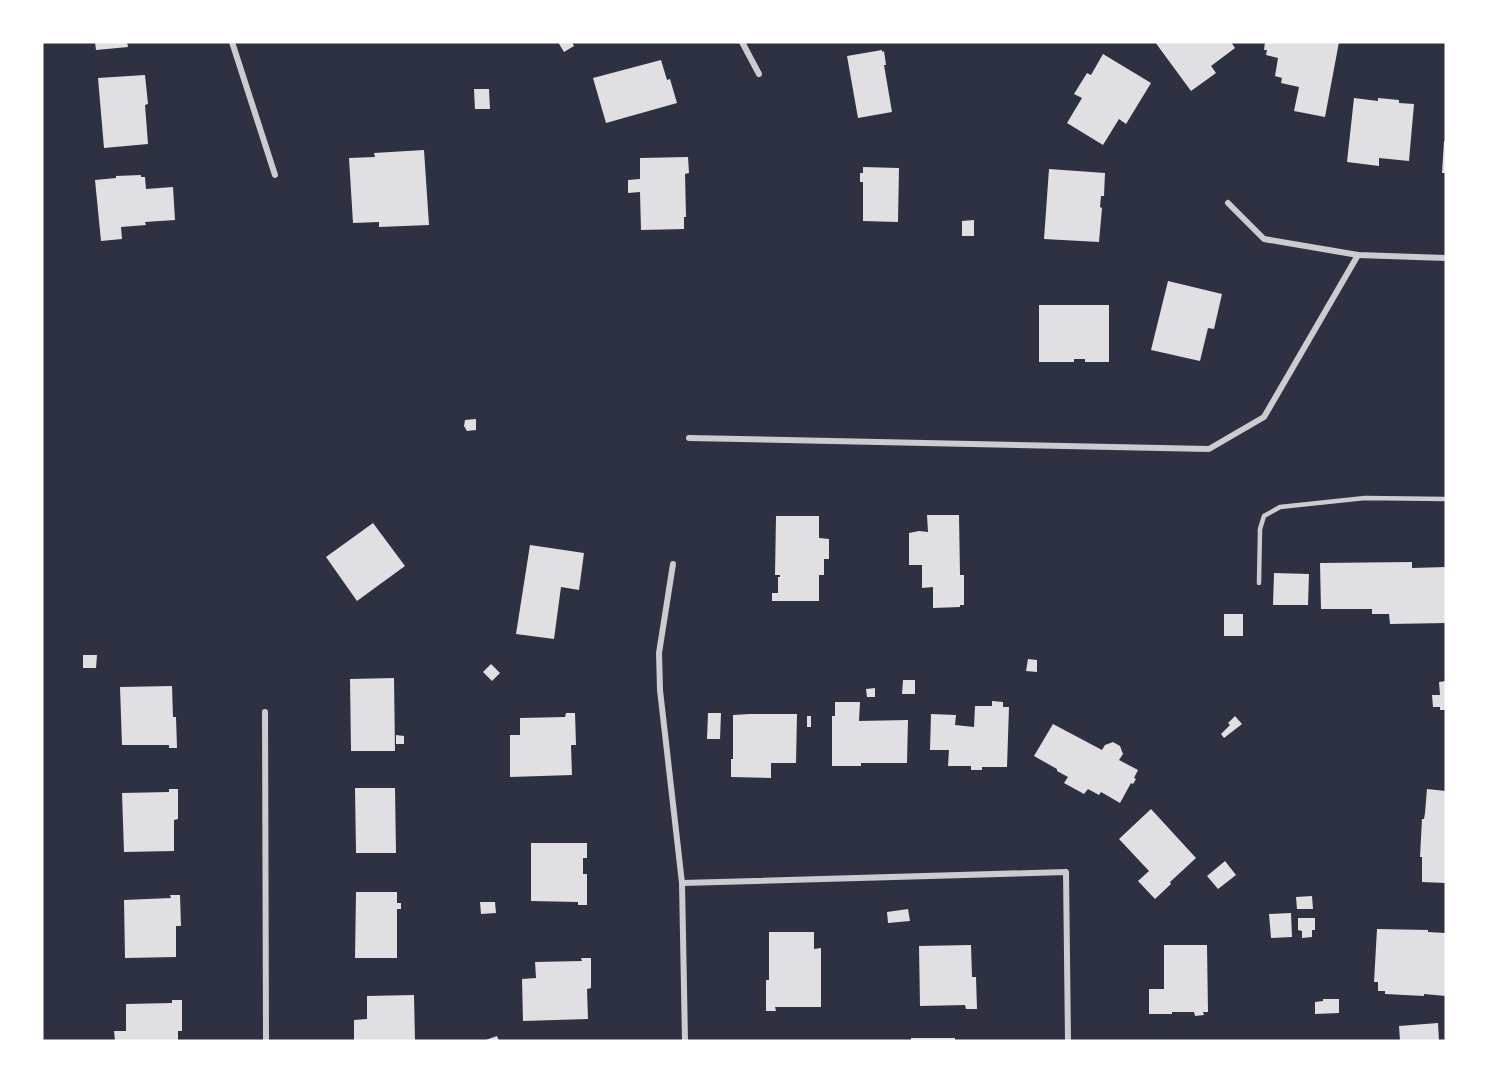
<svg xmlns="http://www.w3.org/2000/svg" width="1488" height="1083" font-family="'Sofia Sans Condensed',sans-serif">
<rect width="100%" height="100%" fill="#2d3142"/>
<g fill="#e0e0e3">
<polygon points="95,42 127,42 128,47 96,50"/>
<polygon points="558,42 572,42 574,46 564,52"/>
<polygon points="1155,42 1231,42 1235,48 1211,66 1216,73 1191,91"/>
<polygon points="1265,42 1339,42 1325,117 1294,111 1299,87 1281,83 1282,78 1275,76 1278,58 1266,55 1267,50 1264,50"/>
<polygon points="882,50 882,52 884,51 886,65 884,65 892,112 858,118 847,56"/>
<polygon points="1103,54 1151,83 1126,124 1119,119 1103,145 1067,123 1082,98 1074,94 1087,73 1091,75"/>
<polygon points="661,60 667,80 670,79 677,103 606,123 593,78"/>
<polygon points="145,75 148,104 145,105 148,144 104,148 98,78"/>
<polygon points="474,89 489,89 490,109 475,109"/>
<polygon points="1354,98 1378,101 1378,98 1399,100 1399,103 1414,104 1409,161 1379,158 1379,166 1347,162"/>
<polygon points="1444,141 1446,141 1446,173 1442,173"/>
<polygon points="424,150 429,225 379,227 379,222 353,223 349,158 375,157 374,153"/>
<polygon points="688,157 689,173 685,174 686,217 684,217 684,229 641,230 640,192 628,193 628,180 640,179 640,158"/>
<polygon points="863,167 899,168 898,222 863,221 863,182 860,182 860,173 863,173"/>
<polygon points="1049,169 1105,173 1104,196 1101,196 1100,207 1102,208 1099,242 1044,239"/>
<polygon points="141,175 141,177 145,177 146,189 173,187 175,220 145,222 146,225 121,227 122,239 101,241 95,180 116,178 116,176"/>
<polygon points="974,220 974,236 962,236 962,221"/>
<polygon points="1168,281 1222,294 1214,329 1208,328 1200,361 1151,350"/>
<polygon points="1039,305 1109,305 1109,362 1085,362 1085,359 1074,359 1074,362 1039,362"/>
<polygon points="476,419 476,430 467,431 464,426 465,420"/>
<polygon points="927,515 959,515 960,575 964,575 964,605 960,605 960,607 933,608 933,587 922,588 922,565 909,565 909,533 919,531 928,532"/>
<polygon points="776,516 819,516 819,538 829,539 829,559 824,559 824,575 819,575 819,601 772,601 772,593 778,593 778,577 780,577 780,575 775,575"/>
<polygon points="373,523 405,566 357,601 326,557"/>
<polygon points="530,545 584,553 579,590 561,587 554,639 516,634"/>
<polygon points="1412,562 1412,568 1446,567 1446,623 1390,624 1389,614 1372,614 1372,609 1321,609 1320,563"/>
<polygon points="1274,573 1309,574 1308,605 1273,605"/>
<rect x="1224" y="614" width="19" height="22"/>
<polygon points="83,655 97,655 96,668 83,668"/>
<polygon points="1028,659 1037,660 1037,672 1026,671"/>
<polygon points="491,664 500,673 492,681 483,672"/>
<polygon points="394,678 395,751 351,751 350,679"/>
<polygon points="903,680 915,680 915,694 902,694"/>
<polygon points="1446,681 1446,710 1440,710 1440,707 1433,707 1432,695 1440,695 1439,682"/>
<polygon points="172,686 173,717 176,717 177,748 169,748 169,745 122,745 120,687"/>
<polygon points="875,688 875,697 867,697 866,689"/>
<polygon points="992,701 1003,702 1003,707 1009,707 1007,767 982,767 982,770 971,770 971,766 948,766 949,750 930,750 931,714 956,715 955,725 974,727 975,706 992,706"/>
<polygon points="835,702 860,702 859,721 908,720 907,763 861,763 861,766 832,766 832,716 835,716"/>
<polygon points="566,713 575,713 576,745 571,745 572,775 510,777 510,735 520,735 520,718 565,717"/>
<polygon points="708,713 721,713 720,739 707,739"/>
<polygon points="750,714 797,714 796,763 771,763 771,778 731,777 731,759 733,759 733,715"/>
<rect x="807" y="716" width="4" height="11"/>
<polygon points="1235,716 1242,724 1224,738 1221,734 1230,725 1228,723"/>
<polygon points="1053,724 1102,750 1105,745 1113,742 1120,746 1123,754 1119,760 1138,770 1134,778 1136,779 1133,784 1131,783 1120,803 1101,792 1099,795 1088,789 1084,794 1064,783 1068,777 1057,771 1057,769 1034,756"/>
<polygon points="396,735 404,736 404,744 396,744"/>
<polygon points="355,788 395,788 396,853 356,853"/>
<polygon points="169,789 178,789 178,819 174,820 174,851 124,852 122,793 169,792"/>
<polygon points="1427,789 1446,791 1446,883 1422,882 1422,857 1420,857 1422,819 1424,819 1425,813"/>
<polygon points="1151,809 1196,858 1170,882 1171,884 1155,899 1138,881 1149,871 1119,839"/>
<polygon points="531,843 587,843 587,858 583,858 583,874 587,874 587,905 578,905 578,902 531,901"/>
<polygon points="1225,861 1236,875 1218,889 1207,876"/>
<polygon points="356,892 397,892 397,903 401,903 401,909 397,909 397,958 355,958"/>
<polygon points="170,895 180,895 181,926 176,926 176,957 125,958 124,900 171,898"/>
<polygon points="1312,896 1313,909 1297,909 1296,897"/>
<polygon points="480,902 495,902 496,913 481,914"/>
<polygon points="908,909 910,921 888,923 887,912"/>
<polygon points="1291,913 1292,937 1271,938 1269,914"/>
<polygon points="1298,918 1315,918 1315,930 1312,930 1312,937 1302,938 1302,931 1298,930"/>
<polygon points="1377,929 1428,930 1428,932 1446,933 1446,996 1424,994 1424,996 1385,994 1385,991 1378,991 1378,982 1374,982"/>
<polygon points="769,932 814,932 814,949 821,948 821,1007 775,1007 776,1011 766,1011 766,980 769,980"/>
<polygon points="971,945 972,977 976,977 977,1009 966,1009 965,1005 920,1006 919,946"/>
<polygon points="1164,945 1207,945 1208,1012 1203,1012 1204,1015 1195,1016 1194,1012 1172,1012 1172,1014 1149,1014 1149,989 1164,989"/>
<polygon points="581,958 591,958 591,988 587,989 588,1019 523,1021 522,979 536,978 535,962 582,961"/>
<polygon points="414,995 415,1041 354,1041 354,1020 367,1019 367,996"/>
<polygon points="1323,999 1339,999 1339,1013 1315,1014 1315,1002 1323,1001"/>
<polygon points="172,1000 182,1000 182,1031 178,1031 178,1041 115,1041 114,1031 126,1031 126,1004 172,1003"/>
<polygon points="1438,1023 1439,1041 1400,1041 1399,1026"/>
<polygon points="497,1036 499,1041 483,1041"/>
<rect x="911" y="1038" width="44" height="3"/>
</g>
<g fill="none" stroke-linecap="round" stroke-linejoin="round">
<polyline stroke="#caccd0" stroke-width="4.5" points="1259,583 1260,529 1264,516 1280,507 1365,498 1446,499"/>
<g stroke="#caccd0" stroke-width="6">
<polyline points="232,42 275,175"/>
<polyline points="742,42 759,74"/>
<polyline points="1228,203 1264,239 1358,255 1446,258"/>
<polyline points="689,438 1209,449 1264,417 1358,255"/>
<polyline points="673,564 659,653 660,690 682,883 685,1041"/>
<polyline points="265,712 266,1041"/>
<polyline points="682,883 1066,872 1068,1041"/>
</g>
</g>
<rect width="1488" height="1083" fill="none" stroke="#ffffff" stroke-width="87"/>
</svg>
